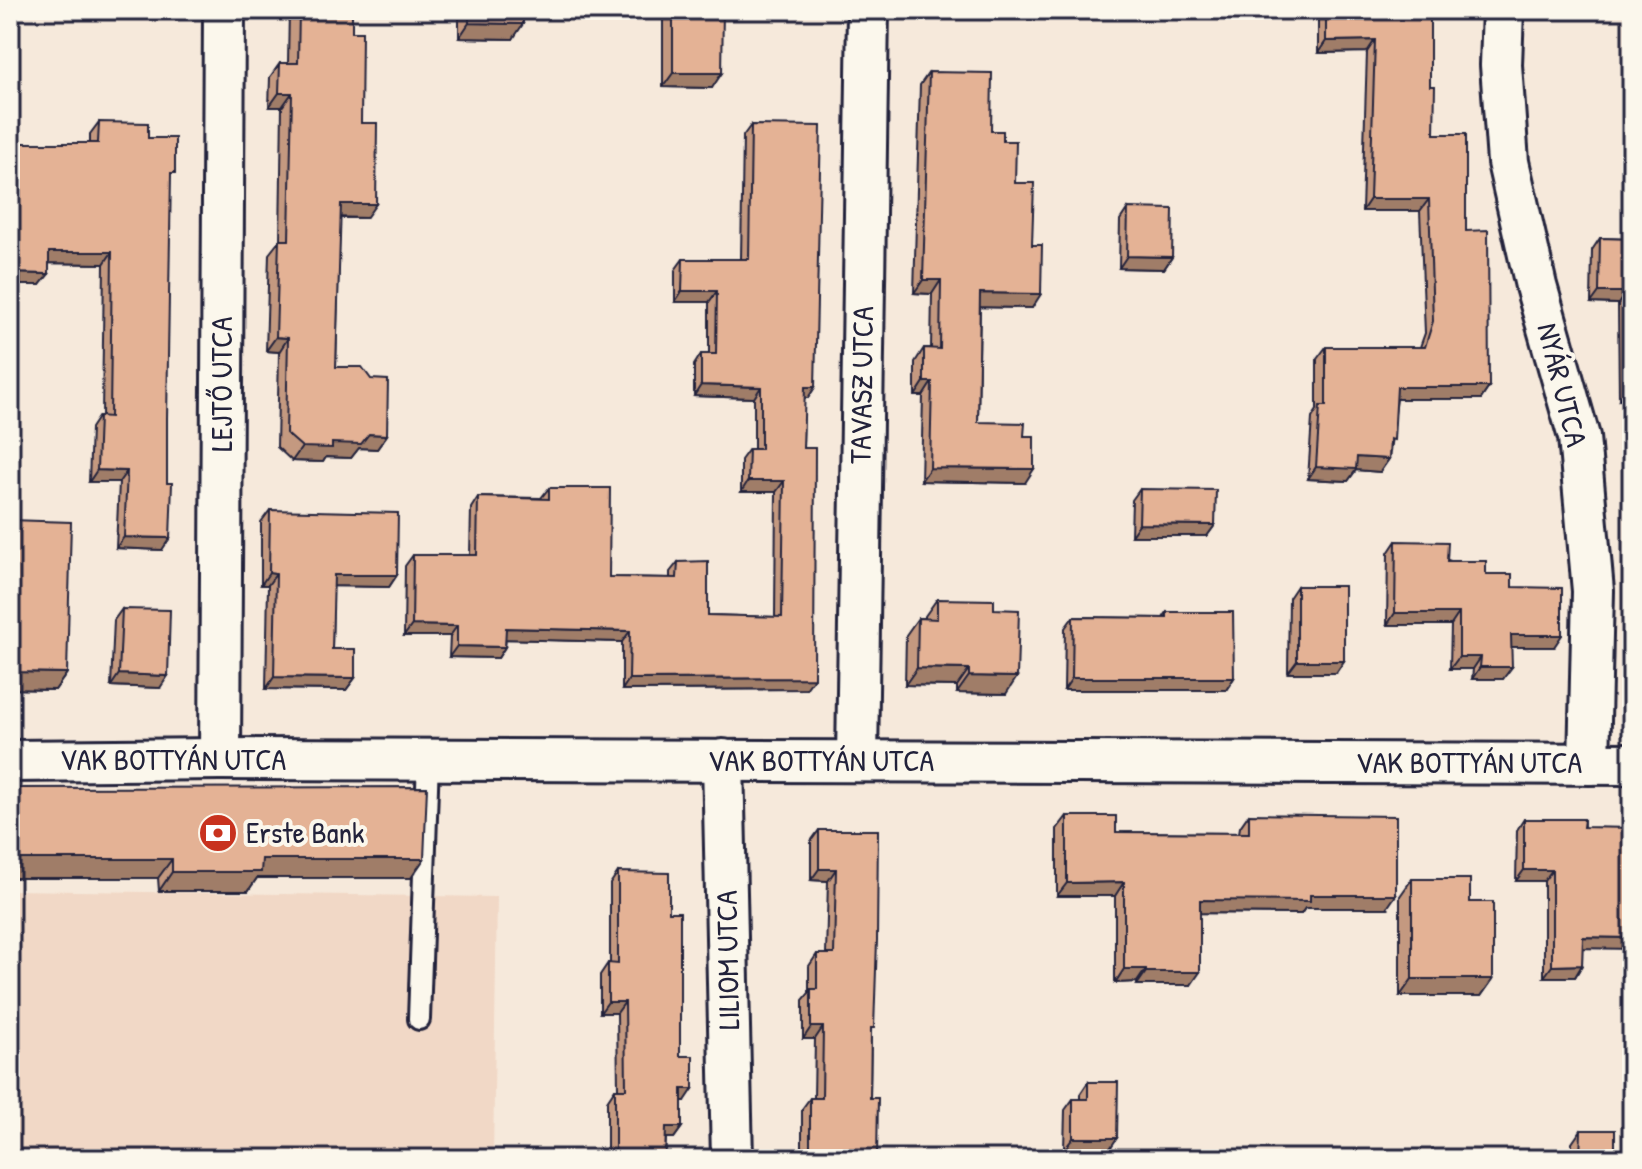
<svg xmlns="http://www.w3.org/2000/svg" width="1642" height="1169" font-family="'Patrick Hand',sans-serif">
<rect width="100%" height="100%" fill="#f6e9db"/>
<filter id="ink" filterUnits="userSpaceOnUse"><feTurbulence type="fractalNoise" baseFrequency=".0125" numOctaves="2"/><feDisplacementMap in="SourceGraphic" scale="16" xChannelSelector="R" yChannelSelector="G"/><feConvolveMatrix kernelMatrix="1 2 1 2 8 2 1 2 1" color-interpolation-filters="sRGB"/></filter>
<g filter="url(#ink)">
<polygon fill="#f1d8c6" points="10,890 497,897 493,1159 10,1159"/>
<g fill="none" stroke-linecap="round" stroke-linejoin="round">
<defs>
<polyline id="lane" points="419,1019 428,759"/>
<g id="street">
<polyline points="1503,10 1501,65 1508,162 1536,286 1579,437 1593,591 1589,764"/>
<polyline points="220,759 224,10"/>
<polyline points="723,760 732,1159"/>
<polyline points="10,761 220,759 1632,764"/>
<polyline points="857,761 868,10"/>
</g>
</defs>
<use href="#lane" stroke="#22223b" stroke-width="26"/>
<use href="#street" stroke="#22223b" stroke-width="46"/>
<use href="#lane" stroke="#fbf7ec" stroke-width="20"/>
<use href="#street" stroke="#fbf7ec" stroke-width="40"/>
</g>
<g fill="#c49980" stroke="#22223b" stroke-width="2">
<polygon points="289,10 352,10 352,32 361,123 366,218 340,218 336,367 387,435 377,449 359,448 351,458 326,457 323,462 292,461 277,447 279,352 266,351 269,254 280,240 282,107 269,107 270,77 280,63 288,63"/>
<polygon points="430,10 523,10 513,39 459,38 459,12 430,11"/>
<polygon points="663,10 723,10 712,88 663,87"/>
<polygon points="1318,10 1448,10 1444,16 1430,16 1430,86 1434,134 1466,231 1489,387 1481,399 1397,399 1389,459 1380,472 1356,470 1348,481 1308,479 1312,418 1317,410 1317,359 1326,347 1420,347 1425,333 1420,211 1362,211 1367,52 1318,53"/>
<polygon points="929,72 991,131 1003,141 1032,245 1032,308 980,307 978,422 1025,483 921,481 923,396 915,396 915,362 924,348 931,348 932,294 914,293 920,85"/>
<polygon points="99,122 148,138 170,180 162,550 116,548 119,482 89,482 91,428 99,416 102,416 104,264 49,263 40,285 10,285 10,143 90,143 90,134"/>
<polygon points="751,125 815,387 808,398 804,398 803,448 806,689 622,690 622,642 506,639 505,647 498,658 449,657 450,636 404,636 405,566 413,555 470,555 471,508 478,497 541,498 549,488 609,577 670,578 670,572 678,562 708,615 775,617 776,492 741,492 741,460 749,449 754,449 754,398 694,396 694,365 701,354 709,354 709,302 675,302 675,270 683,259 741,259 743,136"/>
<polygon points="1128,208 1172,257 1164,269 1119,268 1120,220"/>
<polygon points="1600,238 1632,239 1632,399 1619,400 1618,304 1591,303 1592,250"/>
<polygon points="1140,489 1215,525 1207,536 1131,536 1132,500"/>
<polygon points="270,510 397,575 389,587 333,586 332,649 355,678 346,690 266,689 268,585 261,585 261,522"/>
<polygon points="10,520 67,673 55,690 10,689"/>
<polygon points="1396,541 1486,574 1512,587 1554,647 1511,647 1503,679 1472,679 1473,669 1450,669 1451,625 1387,625 1388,553"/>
<polygon points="1297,586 1336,673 1288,673 1289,598"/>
<polygon points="937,599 994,609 1006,694 957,693 957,686 905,685 906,635 918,618 925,618 925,616"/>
<polygon points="122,609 160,688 111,686 114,620"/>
<polygon points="1167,612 1234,678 1226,690 1064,690 1065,628 1073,617 1163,618"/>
<polygon points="10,788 411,878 257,878 248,891 159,891 158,878"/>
<polygon points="1249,814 1387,908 1305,908 1301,914 1200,913 1191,985 1137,985 1137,982 1115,983 1115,896 1057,896 1057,829 1067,816 1116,832 1239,833 1240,827"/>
<polygon points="1524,819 1584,819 1582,965 1575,977 1544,977 1544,881 1516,881 1517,830"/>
<polygon points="819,830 878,830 871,1033 870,1098 877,1159 802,1159 802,1109 810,1098 814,1098 815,1039 803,1039 803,1000 809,993 809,966 817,954 826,954 828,881 811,880 811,841"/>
<polygon points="618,872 669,912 680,1056 685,1101 682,1101 682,1127 674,1138 666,1138 665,1159 607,1159 607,1101 615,1089 618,1089 617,1013 600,1013 600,975 608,963 610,963 610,884"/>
<polygon points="1412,879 1470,902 1493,979 1481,996 1400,996 1400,896"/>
<polygon points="1088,1082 1109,1150 1064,1150 1065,1110 1073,1099 1080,1099 1080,1094"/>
<polygon points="1581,1130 1615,1159 1572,1159 1572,1143"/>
</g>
<g fill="#a07d68" stroke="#22223b" stroke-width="2">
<polygon points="431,10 460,10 459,12 430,11"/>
<polygon points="964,10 1003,10 999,15 961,15"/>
<polygon points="1425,10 1448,10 1444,16 1421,16"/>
<polygon points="469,23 523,24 513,39 459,38"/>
<polygon points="1375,40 1367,52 1318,53 1326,41"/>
<polygon points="673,73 722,73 712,88 663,87"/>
<polygon points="279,93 292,93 282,107 269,107"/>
<polygon points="1370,199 1429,199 1420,211 1362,211"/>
<polygon points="341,204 376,204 366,218 331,217"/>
<polygon points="49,252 112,252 104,264 41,263"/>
<polygon points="1127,256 1172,257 1164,269 1119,268"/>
<polygon points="10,273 49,274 40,285 10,285"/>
<polygon points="923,280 941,280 932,294 914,293"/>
<polygon points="682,291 717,291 709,302 675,302"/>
<polygon points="1599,292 1626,292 1618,304 1591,303"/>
<polygon points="980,293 1041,294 1032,308 971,307"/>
<polygon points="276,337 288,338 279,352 266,351"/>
<polygon points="924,382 932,382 923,396 915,396"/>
<polygon points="701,385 761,387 754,398 694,396"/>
<polygon points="805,387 815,387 808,398 797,398"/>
<polygon points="1397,387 1489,387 1481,399 1389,399"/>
<polygon points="1627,388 1632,388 1632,399 1619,400"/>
<polygon points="369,434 387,435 377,449 359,448 351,458 326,457 323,462 292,461 302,447 332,443"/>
<polygon points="1357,457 1389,459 1380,472 1356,470 1348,481 1308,479 1316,467"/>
<polygon points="930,468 1034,469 1025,483 921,481"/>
<polygon points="97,470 127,471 119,482 89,482"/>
<polygon points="748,481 784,481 776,492 741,492"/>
<polygon points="1139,524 1215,525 1207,536 1131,536"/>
<polygon points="124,537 170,538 162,550 116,548"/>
<polygon points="269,573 276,574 268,585 261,585"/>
<polygon points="334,575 397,575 389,587 326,586"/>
<polygon points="10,608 18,609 10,620"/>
<polygon points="1395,613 1459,613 1451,625 1387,625"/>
<polygon points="412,625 457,626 450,636 404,636"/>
<polygon points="506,628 630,631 622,642 498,639"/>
<polygon points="1511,635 1562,635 1554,647 1503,647"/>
<polygon points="457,646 505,647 498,658 449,657"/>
<polygon points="1459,657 1481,657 1473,669 1450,669"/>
<polygon points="1297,661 1344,661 1336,673 1288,673"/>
<polygon points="1480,667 1512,667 1503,679 1472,679"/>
<polygon points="917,668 969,669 957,686 905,685"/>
<polygon points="17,672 67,673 55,690 10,689 10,681"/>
<polygon points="119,674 168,676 160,688 111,686"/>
<polygon points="969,676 1017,677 1006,694 957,693"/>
<polygon points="274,677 355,678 346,690 266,689"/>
<polygon points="814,678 806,689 622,690 629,679"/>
<polygon points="1072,678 1234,678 1226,690 1064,690"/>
<polygon points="10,859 172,859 158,878 10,878"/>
<polygon points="262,859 424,859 411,878 257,878 248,891 159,891 172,872"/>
<polygon points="819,869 836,869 828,881 811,880"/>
<polygon points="1524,870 1552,870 1544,881 1516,881"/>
<polygon points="1124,882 1115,896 1057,896 1067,883"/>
<polygon points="1310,895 1396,895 1387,908 1305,908 1301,914 1191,913 1200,900"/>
<polygon points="1583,937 1632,938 1632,949 1575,948"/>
<polygon points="1582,965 1575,977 1544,977 1552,966"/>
<polygon points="1124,969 1146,969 1137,982 1115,983"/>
<polygon points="1146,972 1200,972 1191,985 1137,985"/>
<polygon points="1412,979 1493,979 1481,996 1400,996"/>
<polygon points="608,1002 625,1002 617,1013 600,1013"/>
<polygon points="811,1027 823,1027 815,1039 803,1039"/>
<polygon points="682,1089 693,1089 685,1101 674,1101"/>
<polygon points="666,1127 682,1127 674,1138 658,1138"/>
<polygon points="1073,1138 1117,1138 1109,1150 1064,1150"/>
</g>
<g fill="#e4b295" stroke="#22223b" stroke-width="2">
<polygon points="299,10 352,10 352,32 362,32 361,123 377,123 376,204 341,204 336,367 362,367 371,379 388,380 387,435 369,434 361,444 332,443 332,448 302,447 286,433 288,338 276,337 279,240 289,240 292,93 279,93 280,63 298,63"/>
<polygon points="469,10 523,10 523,24 469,23"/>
<polygon points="673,10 723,10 722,73 673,73"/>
<polygon points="1326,10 1430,10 1430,86 1435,86 1434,134 1466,134 1466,231 1488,230 1489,387 1397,387 1394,440 1390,439 1389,459 1357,457 1356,469 1316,467 1320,406 1326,406 1326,347 1425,347 1433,321 1429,199 1370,199 1375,40 1326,41"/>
<polygon points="929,72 992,73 991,131 1003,131 1003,141 1016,141 1015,183 1034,183 1032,245 1042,245 1041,294 980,293 978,422 1025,423 1024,436 1034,436 1034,469 930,468 932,382 924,382 924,348 940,349 941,280 923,280"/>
<polygon points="99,122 148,123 148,138 175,138 175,173 171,173 167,418 167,483 172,483 170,538 124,537 127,471 97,470 99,416 110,417 112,252 49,252 49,274 10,273 10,143 98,143"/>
<polygon points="751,125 821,126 815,387 805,387 803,448 815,448 814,678 629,679 630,631 506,628 505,647 457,646 457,626 412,625 413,555 477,555 478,497 549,499 549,488 610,488 609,577 677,578 678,562 708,561 708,615 782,617 784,481 748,481 749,449 761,449 761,387 701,385 701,354 716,354 717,291 682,291 683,259 749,259"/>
<polygon points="1128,208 1173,209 1172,257 1127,256"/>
<polygon points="1600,238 1632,239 1632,388 1627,388 1626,292 1599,292"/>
<polygon points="1140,489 1216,490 1215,525 1139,524"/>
<polygon points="270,510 398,513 397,575 334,575 332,649 355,649 355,678 274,677 276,574 269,573"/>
<polygon points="10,520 71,522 67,673 17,672 18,609 10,608"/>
<polygon points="1396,541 1448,542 1447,561 1486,561 1486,574 1512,574 1512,587 1562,588 1562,635 1511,635 1512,667 1480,667 1481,657 1459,657 1459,613 1395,613"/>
<rect x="1297" y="586" width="47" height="75"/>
<polygon points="937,599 994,600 994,609 1019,610 1017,677 969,676 969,669 917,668 918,618 937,619"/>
<polygon points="122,609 170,610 168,676 119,674"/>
<polygon points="1167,612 1233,612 1234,678 1072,678 1073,617 1167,618"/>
<polygon points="427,787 424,859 262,859 261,872 172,872 172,859 10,859 10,788"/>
<polygon points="1249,814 1396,816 1396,895 1310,895 1310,901 1200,900 1200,972 1146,972 1146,969 1124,969 1124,882 1067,883 1067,816 1116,816 1116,832 1249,833"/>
<polygon points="1524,819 1584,819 1583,827 1632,828 1632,938 1583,937 1582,965 1552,966 1552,870 1524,870"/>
<polygon points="819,830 878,830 877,940 874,1028 871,1028 870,1098 878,1098 877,1159 810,1159 810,1098 822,1098 823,1027 811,1027 811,989 817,989 817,954 834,954 836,869 819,869"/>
<polygon points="618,872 669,873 669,912 680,912 680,1056 693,1056 693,1089 682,1089 682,1127 666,1127 665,1159 615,1159 615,1089 626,1089 625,1002 608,1002 608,963 618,964"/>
<polygon points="1412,879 1470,879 1470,902 1493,902 1493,979 1412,979"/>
<polygon points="1088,1082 1118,1082 1117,1138 1073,1138 1073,1099 1088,1099"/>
<polygon points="1581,1130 1615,1130 1615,1159 1580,1159"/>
</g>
</g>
<defs>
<symbol id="bank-disc" viewBox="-11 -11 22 22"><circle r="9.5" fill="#c8321e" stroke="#fbf7ec"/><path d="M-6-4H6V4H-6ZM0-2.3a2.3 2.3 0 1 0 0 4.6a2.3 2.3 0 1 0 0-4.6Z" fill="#fff"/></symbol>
</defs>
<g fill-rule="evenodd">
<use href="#bank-disc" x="196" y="811" width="44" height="44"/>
</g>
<g text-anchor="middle" stroke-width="8" stroke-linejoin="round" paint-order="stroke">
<g font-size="30" fill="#22223b" stroke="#fbf7ec">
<text transform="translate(222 384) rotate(-90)" y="10">LEJTŐ UTCA</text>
<text transform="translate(862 385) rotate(-89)" y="10">TAVASZ UTCA</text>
<text transform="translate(1562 385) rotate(76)" y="10">NYÁR UTCA</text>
<text x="173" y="770">VAK BOTTYÁN UTCA</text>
<text x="821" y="771">VAK BOTTYÁN UTCA</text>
<text x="1469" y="773">VAK BOTTYÁN UTCA</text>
<text transform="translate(728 960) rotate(-91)" y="10">LILIOM UTCA</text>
</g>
<g font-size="30" fill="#22223b" stroke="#fbf7ec" text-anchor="start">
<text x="246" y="843">Erste Bank</text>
</g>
</g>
<rect width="1642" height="1169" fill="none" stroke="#fbf7ec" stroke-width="40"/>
<rect x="20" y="20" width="1602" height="1129" fill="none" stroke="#22223b" stroke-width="3" filter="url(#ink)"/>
</svg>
